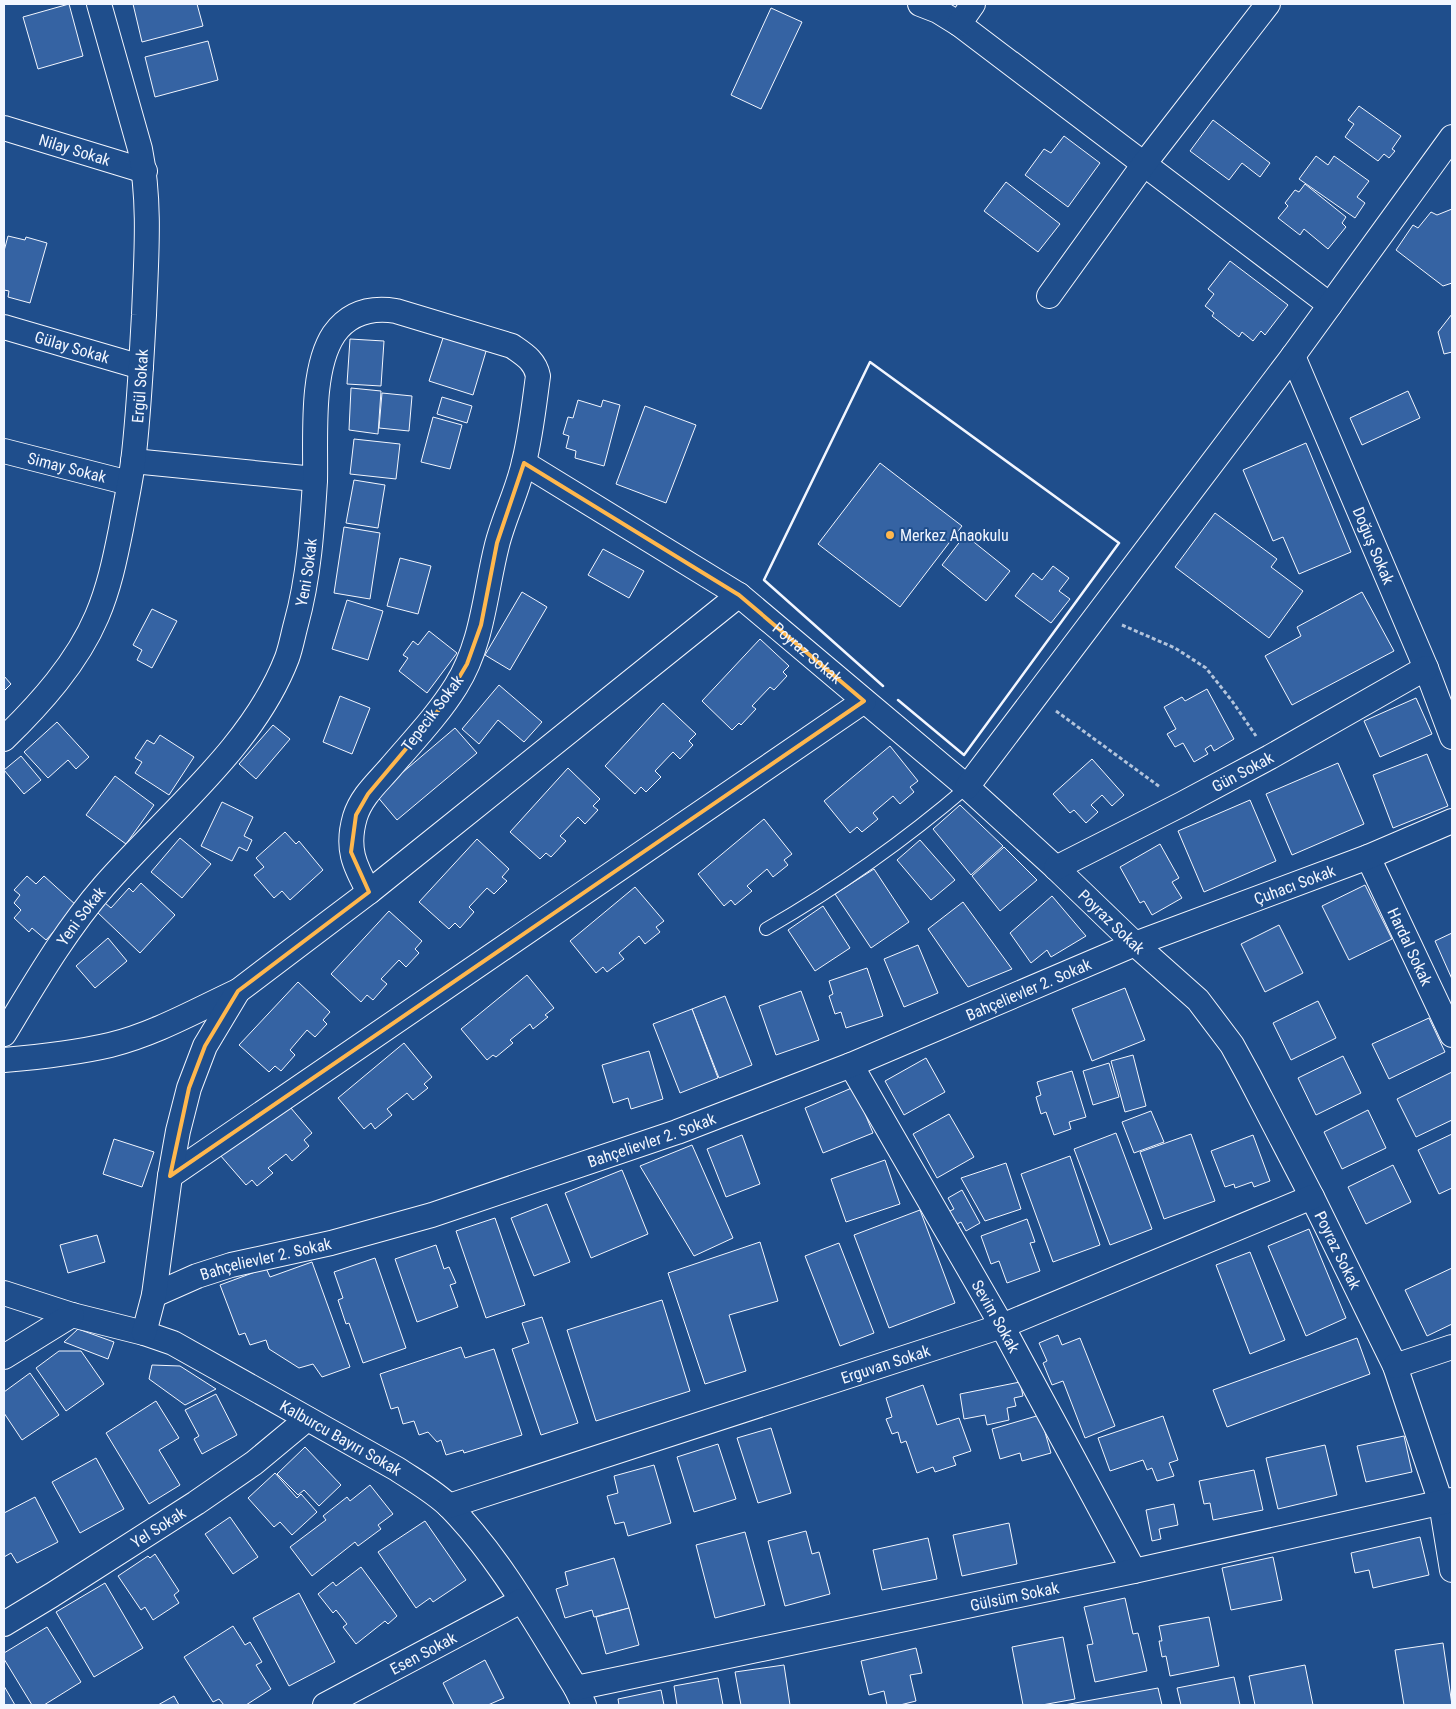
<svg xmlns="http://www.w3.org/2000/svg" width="1456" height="1709" font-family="'Roboto Condensed',sans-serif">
<rect width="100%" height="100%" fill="#1f4e8c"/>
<g fill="#3563a3" stroke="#f2f6ff">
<polygon points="69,4 83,56 38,69 23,17"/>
<polygon points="133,4 197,4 203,26 142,42"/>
<polygon points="771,8 802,22 761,109 731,95"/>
<polygon points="208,41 218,80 155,97 145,57"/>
<polygon points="1359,106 1401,136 1392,149 1395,151 1389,158 1384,154 1378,161 1345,137 1354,124 1348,120"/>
<polygon points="1213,120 1270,163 1260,177 1242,163 1229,180 1190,151"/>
<polygon points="1064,136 1100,163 1068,207 1025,175 1044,149 1051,153"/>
<polygon points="1316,156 1328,165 1334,156 1369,181 1357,197 1365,203 1355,218 1299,179"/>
<polygon points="1006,182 1060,224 1038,252 984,211"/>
<polygon points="1305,184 1346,217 1342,223 1346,227 1328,249 1304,229 1300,235 1278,218 1288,206 1285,203 1295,190 1299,192"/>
<polygon points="1452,209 1452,283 1443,286 1396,250 1413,225 1418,228 1431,212 1437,215"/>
<polygon points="8,236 25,240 26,237 47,243 30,303 8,297 9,291 4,290 4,251"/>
<polygon points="1230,261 1288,305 1265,335 1261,331 1253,341 1242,332 1239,337 1212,316 1214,313 1205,306 1214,294 1208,289"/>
<polygon points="1452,314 1452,352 1444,354 1438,332"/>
<polygon points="444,335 487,348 473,395 429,381"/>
<polygon points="350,339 384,341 381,386 347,384"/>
<polygon points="351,388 381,391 378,434 349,430"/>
<polygon points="1408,391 1420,418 1362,445 1350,418"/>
<polygon points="382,393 412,396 409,431 379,428"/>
<polygon points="442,397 472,406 467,423 437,414"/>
<polygon points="578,400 601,407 603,400 620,405 604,466 575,458 576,451 566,448 569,436 563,434 568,417 573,418"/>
<polygon points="645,406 696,425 666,503 616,484"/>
<polygon points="433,417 462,425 450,469 421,462"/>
<polygon points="354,439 400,444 396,479 350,474"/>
<polygon points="1306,443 1351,552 1299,574 1283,537 1273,541 1243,470"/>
<polygon points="880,463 962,526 900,607 818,544"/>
<polygon points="354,480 385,485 378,528 346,523"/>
<polygon points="1215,513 1277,559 1271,567 1303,591 1269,638 1175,567"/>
<polygon points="344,527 380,533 370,599 334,593"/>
<polygon points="965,535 1010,571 986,601 942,565"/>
<polygon points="603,549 644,571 629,598 588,575"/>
<polygon points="400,558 431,566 418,614 387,606"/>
<polygon points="1053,566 1069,578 1059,591 1070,599 1051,623 1015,596 1033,573 1042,580"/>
<polygon points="522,592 547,607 510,670 485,655"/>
<polygon points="1362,592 1394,651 1292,705 1265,656 1301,636 1297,627"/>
<polygon points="347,600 383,611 368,660 332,649"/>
<polygon points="152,609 177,621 152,668 137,660 142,650 133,645"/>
<polygon points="429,631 457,653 427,693 399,671 408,658 403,655 413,641 418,645"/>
<polygon points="760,639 789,666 783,672 787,676 774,690 770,687 752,706 756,709 741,725 739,723 732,730 702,701"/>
<polygon points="4,676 11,684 4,691"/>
<polygon points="499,685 542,722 524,742 498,720 479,744 462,729"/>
<polygon points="1207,689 1234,739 1214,751 1211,745 1205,749 1208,754 1194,762 1183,743 1175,747 1167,734 1176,729 1164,707 1182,697 1185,701"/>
<polygon points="340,696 370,708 352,754 323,742"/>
<polygon points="1416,698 1432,734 1380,757 1364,721"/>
<polygon points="663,703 696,734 689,741 693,745 680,759 673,752 655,771 661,777 646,792 641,787 635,794 605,766"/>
<polygon points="57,722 89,757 76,769 68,760 48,778 24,752"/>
<polygon points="273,725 290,739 256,779 239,764"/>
<polygon points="455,728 477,753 397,820 376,795"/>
<polygon points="160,735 194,757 169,795 135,773 142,762 135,758 147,740 154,744"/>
<polygon points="890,746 918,781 910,787 914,792 900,804 893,796 873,813 878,819 862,832 857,827 850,833 824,801"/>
<polygon points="1427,754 1448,806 1393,828 1373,775"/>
<polygon points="21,756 41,780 24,794 4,770"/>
<polygon points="1092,759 1124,795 1112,806 1102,795 1091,805 1098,812 1086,823 1074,810 1070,813 1053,794"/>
<polygon points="1338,763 1364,824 1292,855 1266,794"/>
<polygon points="568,768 600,799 593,806 598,810 585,824 578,817 560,836 566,841 551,857 546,853 540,859 510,832"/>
<polygon points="115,776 154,805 126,844 86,815"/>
<polygon points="1250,800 1276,861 1204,892 1178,831"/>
<polygon points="222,802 253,817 244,836 252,840 247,851 239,847 232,861 201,846"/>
<polygon points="960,805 1003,846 971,875 933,829"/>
<polygon points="764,819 792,854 784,860 788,865 773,877 767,869 747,886 752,891 735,905 731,900 724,906 698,874"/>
<polygon points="285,832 296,844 299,841 323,870 290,900 282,891 274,898 254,875 264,867 256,858"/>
<polygon points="180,838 211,864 182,898 151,872"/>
<polygon points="477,839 509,869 502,877 507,881 494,894 487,888 469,907 474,912 460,928 455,923 449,929 419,902"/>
<polygon points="920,840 955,880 931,900 897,860"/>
<polygon points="1160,844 1179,878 1172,882 1182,898 1152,915 1144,901 1140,903 1120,867"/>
<polygon points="1004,847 1037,880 1000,911 972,876"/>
<polygon points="874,869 909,922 871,948 835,894"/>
<polygon points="27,876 36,884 44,876 77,906 46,940 32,928 29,932 14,918 21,910 14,903 20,895 14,890"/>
<polygon points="141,883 175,915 140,953 97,912 105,903 111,908 129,888 133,892"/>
<polygon points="1365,885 1392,939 1349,960 1322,906"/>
<polygon points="635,887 664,921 656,927 660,932 645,944 639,936 619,953 624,959 607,972 603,967 596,973 570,941"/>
<polygon points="1052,896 1086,936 1051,957 1047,950 1031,963 1010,933"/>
<polygon points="963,902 1012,969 968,987 928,929"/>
<polygon points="823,906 850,948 815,971 788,930"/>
<polygon points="389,911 422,941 415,949 419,953 406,967 399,960 381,979 387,984 373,1000 367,995 361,1002 331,974"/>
<polygon points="1279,925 1303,973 1265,992 1241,944"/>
<polygon points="1452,933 1452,979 1435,941"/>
<polygon points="108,938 127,961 95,988 76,966"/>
<polygon points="918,945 938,993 904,1007 884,959"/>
<polygon points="867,968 883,1016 846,1028 841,1012 835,1014 829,996 833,994 829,981"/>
<polygon points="527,975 554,1008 545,1015 548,1017 533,1029 530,1024 510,1040 513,1043 496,1057 493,1055 487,1060 461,1029"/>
<polygon points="298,982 330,1012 323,1020 327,1024 315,1037 307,1030 290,1050 295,1055 281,1071 275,1066 269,1072 239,1045"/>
<polygon points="1125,988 1145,1040 1092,1061 1072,1009"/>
<polygon points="801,991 819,1040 776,1055 759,1006"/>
<polygon points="725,996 752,1065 719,1078 692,1009"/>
<polygon points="1318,1001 1336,1038 1291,1060 1273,1023"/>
<polygon points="692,1009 718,1078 680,1093 653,1024"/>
<polygon points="1429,1018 1445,1052 1389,1079 1372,1044"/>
<polygon points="404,1043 432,1077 424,1084 428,1088 413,1100 407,1093 387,1109 392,1115 375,1129 371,1123 364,1129 338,1098"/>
<polygon points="649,1051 663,1099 631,1109 628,1098 613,1103 602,1065"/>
<polygon points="1133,1055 1146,1106 1125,1112 1111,1061"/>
<polygon points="1343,1056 1361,1093 1316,1115 1298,1078"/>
<polygon points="926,1058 945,1092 904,1115 885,1081"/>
<polygon points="1109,1063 1119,1097 1093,1105 1083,1071"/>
<polygon points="1072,1071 1086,1117 1069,1122 1071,1129 1054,1135 1046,1112 1041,1114 1036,1097 1041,1095 1037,1082"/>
<polygon points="1452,1072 1452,1120 1416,1137 1397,1099"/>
<polygon points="854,1087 873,1133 823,1153 805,1108"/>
<polygon points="285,1101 312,1133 304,1140 309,1146 292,1161 286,1154 268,1168 273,1173 257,1186 252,1180 246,1185 220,1155"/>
<polygon points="1368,1110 1386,1148 1342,1169 1324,1132"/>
<polygon points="1151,1111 1164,1142 1134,1153 1122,1122"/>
<polygon points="949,1114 974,1157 937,1178 913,1134"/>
<polygon points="1116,1133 1152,1229 1110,1245 1074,1149"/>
<polygon points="1191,1134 1215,1201 1164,1219 1140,1152"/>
<polygon points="1452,1134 1452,1188 1439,1194 1418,1150"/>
<polygon points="742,1135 760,1184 726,1197 707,1149"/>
<polygon points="1253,1135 1270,1181 1254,1187 1252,1182 1235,1188 1234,1184 1225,1187 1211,1151"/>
<polygon points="114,1139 154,1152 142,1187 103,1174"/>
<polygon points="692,1145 733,1238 694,1256 640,1166"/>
<polygon points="1070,1156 1100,1245 1053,1262 1021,1174"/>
<polygon points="885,1160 900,1204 846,1222 831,1179"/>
<polygon points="1006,1163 1021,1209 985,1221 961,1178"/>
<polygon points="1393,1165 1411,1202 1366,1224 1348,1187"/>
<polygon points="622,1170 648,1234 591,1258 565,1193"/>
<polygon points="962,1190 980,1223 966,1231 961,1222 953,1226 946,1213 954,1209 948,1198"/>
<polygon points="547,1204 570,1262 534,1276 511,1218"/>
<polygon points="920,1210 955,1303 889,1328 854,1235"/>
<polygon points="495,1218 525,1305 486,1318 456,1231"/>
<polygon points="1027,1219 1035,1242 1030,1243 1040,1271 1007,1283 999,1261 991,1264 981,1236"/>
<polygon points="1309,1229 1346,1318 1306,1336 1268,1246"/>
<polygon points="97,1235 105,1262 68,1273 60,1245"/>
<polygon points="760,1242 778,1301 729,1315 746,1371 705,1384 668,1273"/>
<polygon points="839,1243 874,1333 840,1346 805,1256"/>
<polygon points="436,1245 444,1269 449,1267 456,1283 450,1285 458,1307 417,1322 395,1259"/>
<polygon points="1250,1252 1285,1340 1250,1354 1216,1265"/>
<polygon points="375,1258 406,1348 363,1363 349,1323 346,1324 338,1300 343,1298 334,1272"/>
<polygon points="312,1262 350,1367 322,1377 313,1364 299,1368 269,1349 266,1340 250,1345 245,1333 239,1335 220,1285 266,1268 270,1277"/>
<polygon points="1452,1268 1452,1324 1427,1336 1405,1290"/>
<polygon points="662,1300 690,1391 596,1421 567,1330"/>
<polygon points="542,1317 578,1423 541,1435 512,1349 529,1343 522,1323"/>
<polygon points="78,1329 114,1342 108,1359 64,1342"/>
<polygon points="1058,1335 1062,1345 1080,1338 1115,1426 1085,1438 1063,1381 1052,1385 1043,1363 1047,1361 1039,1343"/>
<polygon points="1357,1338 1370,1374 1227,1427 1213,1390"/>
<polygon points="461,1347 465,1358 494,1349 522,1435 464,1453 463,1450 446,1455 441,1440 437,1442 428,1432 419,1435 414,1421 403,1424 398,1407 391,1409 380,1374"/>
<polygon points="59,1351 81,1351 104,1384 66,1411 36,1368"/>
<polygon points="152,1365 180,1366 216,1389 185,1405 149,1379"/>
<polygon points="30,1373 59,1415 22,1440 4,1413 4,1392"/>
<polygon points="1020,1382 1023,1396 1014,1398 1016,1406 1007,1408 1009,1420 987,1425 985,1415 964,1419 960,1394"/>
<polygon points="923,1385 937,1425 959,1418 971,1451 953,1457 956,1465 935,1472 933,1467 917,1473 906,1441 901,1443 898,1432 892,1434 886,1419 892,1417 886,1398"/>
<polygon points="216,1394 237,1435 202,1454 194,1439 199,1436 185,1410"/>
<polygon points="156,1401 179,1438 159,1450 180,1485 149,1504 106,1433"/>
<polygon points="1040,1415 1051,1453 1022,1461 1020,1453 1000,1459 992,1429"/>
<polygon points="1163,1416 1178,1460 1169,1463 1174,1476 1157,1481 1152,1468 1147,1470 1143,1460 1110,1471 1098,1438"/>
<polygon points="771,1428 791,1493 758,1503 737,1438"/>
<polygon points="1404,1436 1412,1472 1366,1482 1357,1446"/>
<polygon points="718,1444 736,1499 694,1512 677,1457"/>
<polygon points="1325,1445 1337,1495 1278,1509 1266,1458"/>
<polygon points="305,1447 341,1485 319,1506 304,1490 298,1495 277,1474"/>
<polygon points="96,1458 124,1509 80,1533 52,1482"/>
<polygon points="654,1465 671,1523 628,1536 624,1522 615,1524 607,1496 618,1493 614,1476"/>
<polygon points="1254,1470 1263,1510 1213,1520 1210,1503 1204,1504 1199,1481"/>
<polygon points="275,1473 297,1498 301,1494 317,1512 292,1535 280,1522 274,1527 248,1498"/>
<polygon points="370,1485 393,1514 378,1525 381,1529 358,1546 355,1542 312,1576 290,1547 326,1520 323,1516 347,1497 350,1501"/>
<polygon points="35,1497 58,1542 17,1563 11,1553 4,1557 4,1513"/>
<polygon points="1174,1504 1178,1525 1159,1529 1161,1539 1152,1541 1146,1510"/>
<polygon points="230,1517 258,1557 233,1574 205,1534"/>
<polygon points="425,1521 466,1580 433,1602 430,1598 416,1608 378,1552"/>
<polygon points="1009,1523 1017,1564 962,1576 953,1535"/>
<polygon points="806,1531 812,1554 819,1552 830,1594 785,1606 768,1541"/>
<polygon points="745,1532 765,1605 715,1618 696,1545"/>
<polygon points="1420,1537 1429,1575 1373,1588 1369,1570 1355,1573 1351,1553"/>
<polygon points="928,1538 937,1579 882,1590 873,1550"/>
<polygon points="155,1554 179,1591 174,1595 179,1603 153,1620 145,1607 141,1610 118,1576 148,1556 150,1558"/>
<polygon points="1273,1557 1282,1600 1231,1610 1222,1568"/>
<polygon points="614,1558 629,1608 594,1617 592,1610 565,1618 556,1589 568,1585 565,1572"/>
<polygon points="361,1567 397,1616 388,1624 385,1621 356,1644 343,1627 347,1624 336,1610 333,1613 318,1594 333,1582 336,1586"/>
<polygon points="105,1583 143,1648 94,1677 56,1612"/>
<polygon points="299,1593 335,1662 289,1686 253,1618"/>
<polygon points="1125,1598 1133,1634 1138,1633 1147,1671 1095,1682 1087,1645 1093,1644 1084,1607"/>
<polygon points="629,1608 639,1645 606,1654 596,1617"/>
<polygon points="1209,1617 1219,1666 1170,1676 1166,1656 1162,1657 1159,1641 1162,1641 1159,1626"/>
<polygon points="233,1626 245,1645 250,1642 262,1662 256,1665 271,1689 246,1705 224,1705 219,1699 213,1702 184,1657"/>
<polygon points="47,1627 81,1682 44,1705 32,1705 4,1659 4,1653"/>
<polygon points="1063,1637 1075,1699 1042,1705 1023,1705 1012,1647"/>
<polygon points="1443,1643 1452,1705 1404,1705 1395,1650"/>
<polygon points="916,1648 922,1673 910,1675 916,1701 900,1705 887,1705 884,1691 869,1695 861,1661"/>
<polygon points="485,1660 504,1698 488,1705 454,1705 443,1683"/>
<polygon points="784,1665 790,1705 741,1705 735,1672"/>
<polygon points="1305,1665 1313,1705 1255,1705 1249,1676"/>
<polygon points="1234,1677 1240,1705 1181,1705 1177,1688"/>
<polygon points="718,1678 723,1705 677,1705 674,1686"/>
<polygon points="4,1686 15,1705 4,1705"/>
<polygon points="1158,1688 1162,1705 1064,1705"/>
<polygon points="661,1690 664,1705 619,1705 618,1699"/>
<polygon points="174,1696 179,1705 158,1705"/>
</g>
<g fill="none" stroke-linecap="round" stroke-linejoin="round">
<defs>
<path id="service" d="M766 929C839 887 903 842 967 787"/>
<g id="minor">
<polyline points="920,4 938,11 959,24 1330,305"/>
<polyline points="959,24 973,4"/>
<path id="s1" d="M4 128 145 171"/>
<polyline points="1049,296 1144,164 1268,4"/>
<path id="s2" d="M4 327 141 367"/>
<path id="s3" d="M1293 356 1426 668 1452 737"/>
<path id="s4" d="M4 451 129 483"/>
<polyline points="133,461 315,479"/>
<path id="s5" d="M524 463 739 595 967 787 1056 868 1135 944 1198 1000 1232 1045 1249 1076 1312 1197 1395 1366 1441 1503 1452 1570"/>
<path id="s6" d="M4 739C40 704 77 663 97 616 109 588 115 559 121 529 125 507 130 484 133 462 139 413 141 364 144 315 146 259 151 204 140 149L99 4"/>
<polyline points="967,787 1293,356 1452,137"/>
<path id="s7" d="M1368 857 1452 1035"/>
<path id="s8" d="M1056 868 1182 804 1270 757 1426 668"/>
<path id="s9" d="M4 1034C35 983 65 931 104 886 166 815 253 747 287 658 291 647 293 635 296 624 309 577 312 529 315 481 316 439 310 370 334 334 349 313 371 307 396 311L512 346C525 355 535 361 538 376 534 405 531 434 524 462 518 490 504 517 497 545 485 592 483 643 456 686 438 715 413 741 390 768 377 783 361 797 355 817 346 848 354 865 369 892"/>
<path d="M4 1060C39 1057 76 1053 110 1045 155 1034 197 1010 238 991"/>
<path id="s10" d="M851 1065 1002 1326 1134 1571"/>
<polyline points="170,1176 864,701"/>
<path id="s11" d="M4 1293 72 1315 144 1333 173 1343 397 1469C415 1481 435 1492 450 1507 501 1559 537 1626 576 1688L584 1705"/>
<path id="s12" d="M154 1295 197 1276 231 1265 331 1243 432 1215 677 1132 851 1065 1135 944 1368 857 1452 821"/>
<polyline points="144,1333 154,1295 170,1176 178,1131 189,1088 205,1046 238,991 369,892 739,595"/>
<polyline points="4,1357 72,1315"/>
<polyline points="1395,1366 1452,1347"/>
<path id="s13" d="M449 1506 1002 1326 1312 1197"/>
<path id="s14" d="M4 1624 52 1595 196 1503 254 1463 307 1419"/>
<path id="s15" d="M576 1688 1134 1571 1452 1500"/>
<path id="s16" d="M325 1705 521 1601"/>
</g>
</defs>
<use href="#service" stroke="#f2f6ff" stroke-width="14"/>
<use href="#minor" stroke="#f2f6ff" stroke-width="26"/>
<g stroke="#b3c4dc" stroke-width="3" stroke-dasharray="4 2.5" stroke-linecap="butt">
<polyline points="1122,625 1175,648 1206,668 1232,701 1256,736"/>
<polyline points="1056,711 1160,787"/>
</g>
<use href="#service" stroke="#1f4e8c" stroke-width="12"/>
<use href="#minor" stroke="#1f4e8c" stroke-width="24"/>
<polyline stroke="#f2f6ff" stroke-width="2.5" points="883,686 764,580 870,362 1119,543 964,755 898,700"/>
</g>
<path fill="none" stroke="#ffb74d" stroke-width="4" stroke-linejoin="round" d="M524 463 739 595 864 701 170 1176 189 1088 205 1046 238 991 369 892 351 852 356 815 368 794 442 706 467 664 481 625 497 543Z"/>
<circle fill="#ffb74d" stroke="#1f4e8c" stroke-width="2" cx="890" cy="535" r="5"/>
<g text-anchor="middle" stroke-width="4" stroke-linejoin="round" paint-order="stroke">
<g font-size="16" fill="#f2f6ff" stroke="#1f4e8c">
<text dy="6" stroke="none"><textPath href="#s1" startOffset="74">Nilay Sokak</textPath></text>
<text dy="6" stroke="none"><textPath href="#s2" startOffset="71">Gülay Sokak</textPath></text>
<text dy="6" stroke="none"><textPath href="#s6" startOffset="390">Ergül Sokak</textPath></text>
<text dy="6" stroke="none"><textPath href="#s4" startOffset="65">Simay Sokak</textPath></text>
<text dy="6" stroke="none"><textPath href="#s3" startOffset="206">Doğuş Sokak</textPath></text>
<text dy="6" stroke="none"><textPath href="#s9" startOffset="561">Yeni Sokak</textPath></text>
<text dy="6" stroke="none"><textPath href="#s5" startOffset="342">Poyraz Sokak</textPath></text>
<text transform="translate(432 713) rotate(-53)" y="6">Tepecik Sokak</text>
<text dy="6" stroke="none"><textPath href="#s8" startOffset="210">Gün Sokak</textPath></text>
<text dy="6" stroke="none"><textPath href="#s12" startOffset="1214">Çuhacı Sokak</textPath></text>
<text dy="6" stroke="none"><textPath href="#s9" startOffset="141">Yeni Sokak</textPath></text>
<text dy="6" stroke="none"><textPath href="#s5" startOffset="748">Poyraz Sokak</textPath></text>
<text dy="6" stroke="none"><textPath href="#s7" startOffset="99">Hardal Sokak</textPath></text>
<text dy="6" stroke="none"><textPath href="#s12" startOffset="928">Bahçelievler 2. Sokak</textPath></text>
<text dy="6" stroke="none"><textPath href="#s12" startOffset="522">Bahçelievler 2. Sokak</textPath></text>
<text dy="6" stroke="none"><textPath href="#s5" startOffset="1152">Poyraz Sokak</textPath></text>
<text dy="6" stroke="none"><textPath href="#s12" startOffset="118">Bahçelievler 2. Sokak</textPath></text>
<text dy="6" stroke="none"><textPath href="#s10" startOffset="290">Sevim Sokak</textPath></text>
<text dy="6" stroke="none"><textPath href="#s13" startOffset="459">Erguvan Sokak</textPath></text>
<text dy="6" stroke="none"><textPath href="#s11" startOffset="369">Kalburcu Bayırı Sokak</textPath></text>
<text dy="6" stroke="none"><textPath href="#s14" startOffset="182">Yel Sokak</textPath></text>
<text dy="6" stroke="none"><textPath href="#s15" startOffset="448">Gülsüm Sokak</textPath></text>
<text dy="6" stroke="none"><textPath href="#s16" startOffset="111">Esen Sokak</textPath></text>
</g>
<g font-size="16" fill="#f2f6ff" stroke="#1f4e8c" text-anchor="start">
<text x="900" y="541">Merkez Anaokulu</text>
</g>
</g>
<rect width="1456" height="1709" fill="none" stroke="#f2f6ff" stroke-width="10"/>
</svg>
